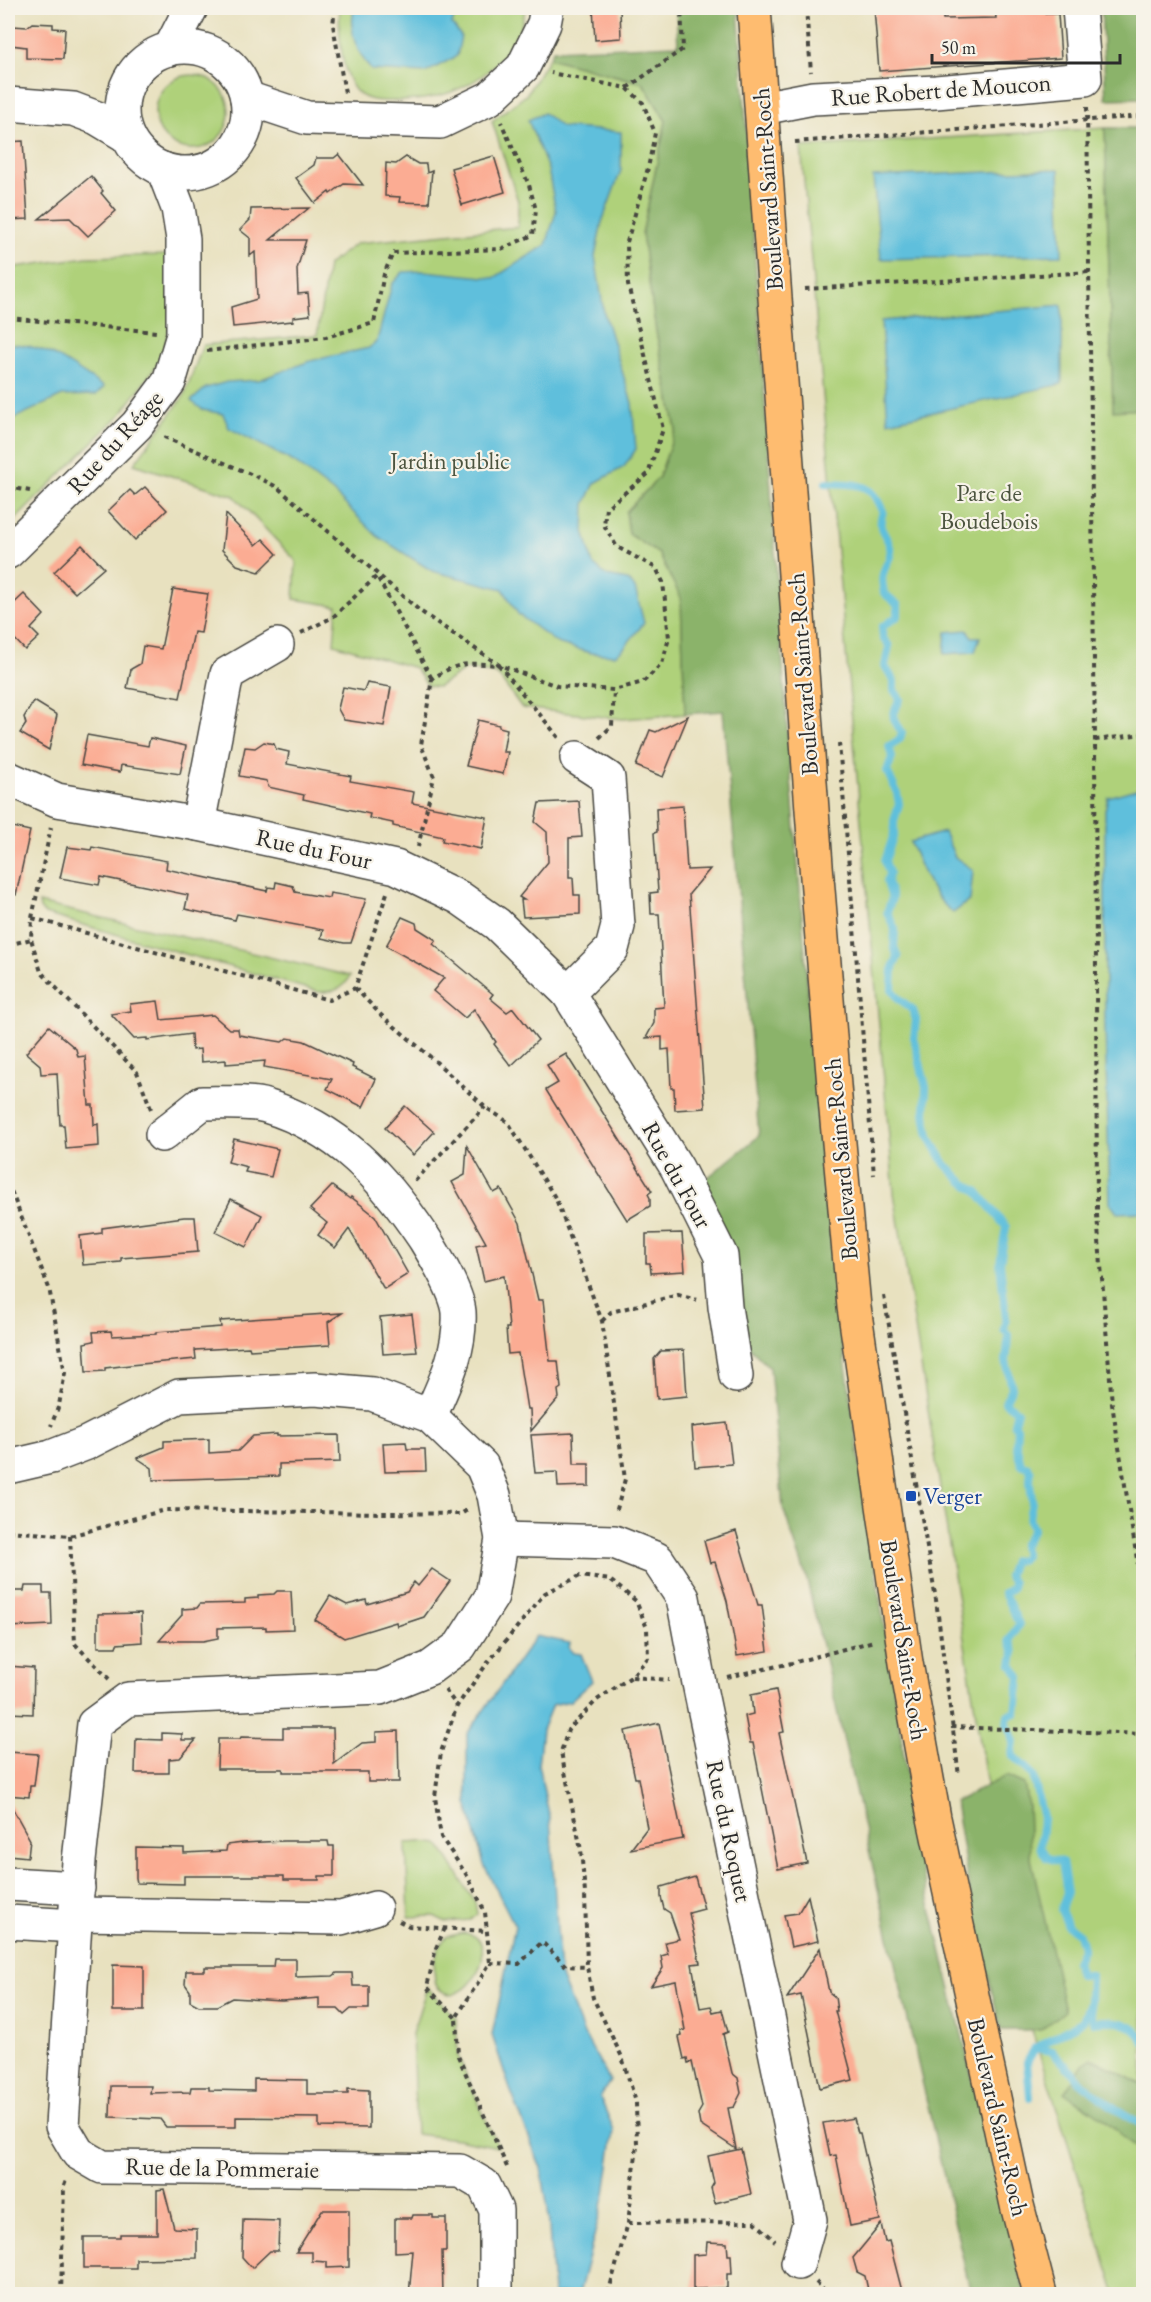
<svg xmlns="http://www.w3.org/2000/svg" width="1151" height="2302" font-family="'EB Garamond',serif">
<rect width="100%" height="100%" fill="#f7f3e8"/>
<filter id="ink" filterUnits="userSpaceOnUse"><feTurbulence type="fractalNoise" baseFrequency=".0167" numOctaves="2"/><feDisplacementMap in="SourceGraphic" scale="12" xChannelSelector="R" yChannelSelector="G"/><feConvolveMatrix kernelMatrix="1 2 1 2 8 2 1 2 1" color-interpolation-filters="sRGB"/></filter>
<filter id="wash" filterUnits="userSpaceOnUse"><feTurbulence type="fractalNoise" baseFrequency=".008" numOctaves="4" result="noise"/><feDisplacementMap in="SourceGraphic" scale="24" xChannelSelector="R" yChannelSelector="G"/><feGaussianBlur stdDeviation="1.35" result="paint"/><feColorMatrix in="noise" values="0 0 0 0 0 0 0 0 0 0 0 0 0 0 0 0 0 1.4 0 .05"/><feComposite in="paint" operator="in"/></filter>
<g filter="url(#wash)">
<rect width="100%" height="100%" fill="#e8e1bf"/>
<g fill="#afd17a" stroke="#6d7e52" stroke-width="1.5">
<path d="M340 8H526C523 16 522 26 518 34 493 81 447 101 396 101 383 101 367 102 357 92 341 76 338 29 340 8Z"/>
<polygon points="549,58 643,83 666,121 642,234 656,331 676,429 659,477 626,512 629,534 659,554 681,598 685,714 623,719 522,708 497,674 466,669 438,687 428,686 415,668 334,644 337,606 294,599 296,561 234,496 134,464 184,396 203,345 317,335 328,265 357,243 518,227 518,201 492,121 526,95"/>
<circle cx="192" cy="112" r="37"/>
<polygon points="1105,128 1113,410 1144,409 1143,2294 1116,2294 1019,1990 894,1193 801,147"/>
<polygon points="169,255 174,306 162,358 121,414 8,527 8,268 87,257"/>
<path d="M39 903 350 976C344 990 333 992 319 992L45 914 40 909Z"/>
<polygon points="421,1842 439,1844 475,1902 477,1914 470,1920 446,1922 434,1916 409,1917 406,1843"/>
<path d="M463 1933C509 1936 463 2021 436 1985 432 1969 435 1950 446 1937Z"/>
<polygon points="427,1987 456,2018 458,2056 498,2147 457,2139 416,2134 412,2034"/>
</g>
<g fill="#8bb36a" stroke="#5b6f4a" stroke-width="1.5">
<polygon points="676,8 738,8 788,741 808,993 837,1305 880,1600 921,1867 1025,2294 971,2294 806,1576 783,1508 770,1368 742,1340 702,1182 759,1136 723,711 685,714 681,598 659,554 629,534 626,512 659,477 676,429 656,331 642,234 666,121 643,83 549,58 553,50 678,45"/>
<polygon points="1101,8 1143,8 1143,98 1106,99"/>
<polygon points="1105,128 1143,128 1143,409 1113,411"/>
<polygon points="1006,1776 1024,1784 1028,1805 1030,1854 1065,2011 1041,2030 1001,2030 972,1906 955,1802"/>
<polygon points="1092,2058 1143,2085 1143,2149 1134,2146 1104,2119 1065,2093 1083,2064"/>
</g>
<g fill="#5ebfdc" stroke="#447584" stroke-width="1.5">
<path d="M354 8H457L452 24 461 36 457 56 425 73 371 70C355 48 349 35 354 8Z"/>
<polygon points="544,113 561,127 621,132 621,170 602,222 595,256 604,313 632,403 636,449 624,467 595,483 585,504 584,531 593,564 607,576 627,580 635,588 644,623 623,649 615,655 591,653 557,643 518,614 503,589 432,571 377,536 333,492 294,462 229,428 223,414 203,410 191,401 206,388 227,382 259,380 310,361 369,348 377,341 392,284 403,272 424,271 494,278 546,245 556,212 548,169 528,120"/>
<polygon points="1059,169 1062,255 881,259 873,177"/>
<polygon points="1062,305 1062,384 888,422 881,321"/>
<path d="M8 344C48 344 71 366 104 387L96 395 62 396 8 421Z"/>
<polygon points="967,630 972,637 980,637 975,652 944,654 946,632"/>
<polygon points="1143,787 1143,1212 1117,1213 1110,1203 1105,1027 1105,810 1108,797"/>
<path d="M944 832 955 857 973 870 970 900 953 913C931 895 921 868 910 842Z"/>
<polygon points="536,1636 570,1643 569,1648 573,1653 581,1654 592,1681 570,1701 552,1705 542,1730 538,1765 550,1818 560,1974 584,2034 610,2081 600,2097 614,2130 605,2194 579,2294 553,2294 548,2209 541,2168 510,2089 492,2035 515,1926 484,1865 467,1803 467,1734"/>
</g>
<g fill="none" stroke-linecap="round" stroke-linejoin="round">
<g stroke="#5ebfdc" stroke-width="8">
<path d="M826 483C856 485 870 480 883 511 876 532 886 531 890 547 893 557 885 564 883 574 881 579 883 587 884 593L898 605V616L882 627 883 638 889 646 885 666 894 681V690L900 699C893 716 889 715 902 732L900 739 889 746 892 757 887 771 897 793 899 804 894 821V834L885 861 889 873 887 882 892 898 887 912 895 929 894 947 898 957 893 967 892 989 897 997 913 1010 916 1020 914 1038 926 1087 925 1114 929 1136 945 1164 963 1182 977 1191 1006 1227 1000 1263 1006 1318 1004 1330 1009 1335 1006 1361 1012 1388 1005 1402 1017 1411 1014 1423 1017 1428 1016 1444 1021 1464 1028 1467 1031 1472C1028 1483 1032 1491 1032 1501 1031 1514 1026 1515 1033 1529L1023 1546 1025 1556 1020 1560 1013 1561 1008 1576 1013 1582 1012 1588 1004 1593 1019 1624 1009 1640 1014 1652 1012 1665 1020 1677 1016 1713 1008 1715 1007 1724 1014 1741 1012 1755 1033 1775 1043 1818 1040 1847 1047 1858 1062 1862 1067 1892 1061 1910 1068 1926 1079 1934 1083 1948 1076 1962 1080 1975H1091L1090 2002 1083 2021 1035 2048 1027 2062 1030 2097"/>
<path d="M1090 2005 1093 2022C1113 2019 1135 2022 1144 2042"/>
<polyline points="1035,2048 1052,2051 1085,2086 1116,2109 1144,2126"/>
</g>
</g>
<g id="blocks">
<g fill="#fbac93">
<polygon points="593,8 620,8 621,38 595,40"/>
<polygon points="874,8 942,8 943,19 996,18 995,8 1045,8 1045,14 1058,14 1061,58 879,71"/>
<polygon points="32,23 53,24 53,28 65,29 63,59 26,58 26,47 11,45 13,26 27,27"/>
<polygon points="23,141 28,219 8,220 8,142"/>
<polygon points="339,154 363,185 344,184 330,194 329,192 315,203 296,178 314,165 316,158 334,158"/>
<polygon points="494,156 505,192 462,205 451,168"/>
<polygon points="406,157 418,164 426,164 427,173 432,171 429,203 399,202 400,197 385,196 386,163 396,164"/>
<polygon points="91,176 103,191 101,193 116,211 88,236 70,218 39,219"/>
<polygon points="309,208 270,240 306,240 297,269 298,294 308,293 310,315 293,317 293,321 233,327 231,307 257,299 255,252 250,256 250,238 240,230 250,220 251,209"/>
<polygon points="145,487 167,510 135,540 108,511 130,490 135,495"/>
<polygon points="226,514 256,545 263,539 277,554 259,572 237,565 222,550"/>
<polygon points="82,545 104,568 75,593 54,572"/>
<polygon points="173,589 208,594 201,633 194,632 180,698 127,688 131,669 140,664 143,646 161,649"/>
<polygon points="24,594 44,615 31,629 39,637 25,650 8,632 8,609"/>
<polygon points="367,683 391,687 384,726 344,720 338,709 343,687 364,691"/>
<polygon points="34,701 57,715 49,750 20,733 26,724 24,717"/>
<polygon points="688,716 663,777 636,766 650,730 656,732"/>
<polygon points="478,720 499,725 499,727 507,729 503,752 508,752 503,774 466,766"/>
<polygon points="87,735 148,746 150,738 186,746 180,774 121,765 120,772 81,765"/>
<polygon points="264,742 274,744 276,749 289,752 287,764 351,776 350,781 414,792 412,803 487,817 481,849 442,841 443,837 393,826 393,823 369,818 370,814 303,799 304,795 268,787 267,781 239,776 245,747 255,748"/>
<polygon points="579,801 582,837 569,838 569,877 573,877 574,895 580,895 580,914 523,917 521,900 524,900 519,897 548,862 547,832 535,822 539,803"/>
<polygon points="683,806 687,870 710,869 689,894 705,1108 675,1110 674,1088 671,1088 669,1049 662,1050 662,1037 646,1038 654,1023 654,1008 664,1007 659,914 651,914 650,893 658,892 654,833 657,832 656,808"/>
<polygon points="8,826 30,831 16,895 8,894"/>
<polygon points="67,847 91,850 92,847 167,861 166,869 267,891 268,887 275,888 276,882 293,886 295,892 329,898 330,893 366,899 351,943 344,943 321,938 323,930 237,914 235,920 185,909 188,895 101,877 99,885 60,878"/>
<polygon points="402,917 416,923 417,928 436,940 433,944 493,994 490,998 507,1012 513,1008 538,1040 511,1066 494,1044 496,1042 474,1009 465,1018 433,991 444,978 386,946"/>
<polygon points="158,1001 161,1020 213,1015 229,1029 238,1029 239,1035 282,1042 287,1038 304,1041 353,1064 352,1067 376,1079 363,1107 327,1089 332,1079 264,1067 265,1061 226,1064 226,1060 201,1062 200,1049 192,1050 191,1034 147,1040 147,1038 134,1039 111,1014 131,1011 130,1004"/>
<polygon points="49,1026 76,1049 78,1057 85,1056 89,1105 93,1105 94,1125 98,1124 99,1146 66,1149 64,1125 60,1125 57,1073 41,1074 40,1065 26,1053"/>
<polygon points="566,1054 652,1191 648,1194 650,1198 650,1206 627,1220 546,1090 558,1083 547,1065"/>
<polygon points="405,1106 434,1132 413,1155 385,1128"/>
<polygon points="234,1139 278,1149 271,1177 245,1172 247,1167 228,1162"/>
<polygon points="467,1146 494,1193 501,1189 520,1223 538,1300 543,1300 550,1361 558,1361 561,1388 558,1390 559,1398 531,1431 530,1409 527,1409 518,1353 508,1354 506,1328 509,1328 504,1276 484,1281 476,1245 486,1243 452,1182 465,1175"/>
<polygon points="332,1186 350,1199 351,1197 375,1216 408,1274 384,1289 349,1229 335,1248 318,1235 327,1223 310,1209"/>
<polygon points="231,1199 262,1215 246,1247 215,1232"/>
<polygon points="184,1217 195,1217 198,1252 121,1258 121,1262 83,1265 80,1236 102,1233 102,1228"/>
<polygon points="682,1233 685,1271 651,1273 650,1263 646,1263 646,1234"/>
<polygon points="342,1313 328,1322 330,1345 250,1350 249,1347 195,1350 196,1359 130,1365 105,1368 105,1371 86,1372 84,1343 94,1341 93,1332 111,1331 112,1336 156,1334 156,1332 221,1327 220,1321"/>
<polygon points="412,1314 417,1352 383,1354 380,1317"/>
<polygon points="684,1350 687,1396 657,1399 654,1359 661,1351"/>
<polygon points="727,1423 732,1464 695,1467 692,1427"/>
<polygon points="573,1433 574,1464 589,1464 589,1486 558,1487 557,1472 535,1473 531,1435"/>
<polygon points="277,1434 277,1436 339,1435 340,1462 279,1464 279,1476 153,1480 152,1468 137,1458 164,1447 164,1441 209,1439 209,1453 238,1451 253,1436"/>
<polygon points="406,1442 407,1449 425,1449 426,1471 385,1472 383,1443"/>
<polygon points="736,1531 758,1605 762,1605 768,1651 737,1656 727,1601 715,1562 710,1563 704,1541"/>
<polygon points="432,1569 450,1581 424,1617 397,1626 396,1622 344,1638 315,1620 330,1596 347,1605 366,1600 367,1604 407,1592 414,1582 418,1586"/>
<polygon points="25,1586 43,1586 43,1593 51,1593 52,1625 8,1627 8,1595 13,1594 13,1591 24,1591"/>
<polygon points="277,1591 291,1591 293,1629 266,1630 266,1627 218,1628 218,1638 203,1641 159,1641 182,1615 182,1609 197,1608 200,1604 245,1603 245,1599 258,1598 258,1595 274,1594"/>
<polygon points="141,1613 142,1642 117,1644 116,1647 98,1647 98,1614"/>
<polygon points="8,1666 34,1668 33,1714 8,1713"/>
<polygon points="776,1690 784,1732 779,1733 807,1863 778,1869 753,1743 750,1743 745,1716 753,1714 751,1695"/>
<polygon points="659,1723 683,1839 631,1849 647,1828 638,1778 635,1778 625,1731"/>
<polygon points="283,1728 333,1728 334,1764 362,1743 376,1742 376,1732 398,1731 399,1782 368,1782 368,1772 283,1772 283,1769 217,1769 218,1739 240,1739 241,1737 283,1738"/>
<polygon points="162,1733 182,1734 182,1740 196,1740 180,1758 169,1759 169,1773 135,1773 136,1739 162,1740"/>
<polygon points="8,1752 38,1754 34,1786 30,1786 29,1797 8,1795"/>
<polygon points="8,1800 30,1840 28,1857 8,1855"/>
<polygon points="284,1841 328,1841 329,1846 334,1846 334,1876 319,1876 319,1880 284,1880 284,1876 184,1876 184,1884 137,1883 136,1878 136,1847 184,1848 184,1853 226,1851 227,1845 243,1843"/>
<polygon points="695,1877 704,1909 689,1913 700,1963 692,1964 700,2008 711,2006 713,2012 722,2010 728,2032 723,2034 732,2073 738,2078 741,2093 734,2107 728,2108 736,2149 700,2125 698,2114 702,2107 692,2062 688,2063 687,2058 684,2059 679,2037 682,2036 681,2031 685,2030 676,1981 651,1986 663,1968 661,1956 668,1954 665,1942 679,1939 670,1913 664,1909 661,1897 661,1887"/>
<polygon points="808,1896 818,1941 791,1947 784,1915 798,1913"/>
<polygon points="820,1948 829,1992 835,1997 837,2011 835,2011 853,2080 820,2088 801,1995 787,1998"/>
<polygon points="274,1959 296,1959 296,1977 333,1976 337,1973 352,1973 353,1986 369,1986 369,2009 351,2009 344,2015 338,2009 319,2009 319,1998 282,2001 232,1998 217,2006 199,2006 190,2001 190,1991 185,1984 186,1971 205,1971 205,1967 273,1967"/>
<polygon points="113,1965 144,1966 144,2011 113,2011"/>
<polygon points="254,2079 307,2080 307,2094 348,2094 348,2089 369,2090 369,2128 319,2127 319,2118 236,2117 236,2127 166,2127 160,2119 110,2117 111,2086 151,2086 150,2093 190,2092 191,2087 209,2087 209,2090 254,2091"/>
<polygon points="854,2118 858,2133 860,2133 880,2220 850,2226 836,2155 830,2156 823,2123"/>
<polygon points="741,2149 751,2194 715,2203 711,2188 714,2183 708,2156"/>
<polygon points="164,2189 174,2228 197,2229 197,2258 136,2259 136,2268 84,2268 84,2237 120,2237 120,2234 157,2234 157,2190"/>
<polygon points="322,2210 349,2210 349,2267 327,2268 327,2262 312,2261 312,2252 296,2252"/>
<polygon points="413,2215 433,2215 433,2218 446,2218 446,2251 442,2251 443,2295 409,2295 413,2251 395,2252 395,2218 412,2218"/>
<polygon points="243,2220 279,2221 278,2251 270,2251 252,2268 242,2257"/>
<polygon points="881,2224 885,2242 889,2241 903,2295 876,2295 868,2290 865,2276 857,2272 853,2258"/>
<polygon points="707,2242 727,2243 728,2255 731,2255 732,2274 727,2274 727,2288 693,2289 693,2255 706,2254"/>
</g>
</g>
</g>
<g filter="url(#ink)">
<use href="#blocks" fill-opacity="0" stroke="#474641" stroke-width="1.5"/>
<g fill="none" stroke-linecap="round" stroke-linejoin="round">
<defs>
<g id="minor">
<circle cx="185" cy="110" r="63"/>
<polyline points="170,49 191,8"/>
<polyline points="247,98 307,118 440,122 490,98 523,67 544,24 547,8"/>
<polyline points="8,104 73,109 97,118 127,136"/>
<polyline points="762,108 813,98 936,92 1085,79 1079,8"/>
<polyline points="8,552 137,425 169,382 183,335 183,239 178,208 163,169"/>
<polyline points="8,778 57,800 198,824 396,867 460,898 497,924 568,993 677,1168 721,1256 725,1307 736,1376"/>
<polyline points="198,824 227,674 277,645"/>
<polyline points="568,993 612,949 618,926 608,778 577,758"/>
<path d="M162 1135 202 1103C221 1103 249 1101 266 1106 339 1128 383 1177 424 1238 435 1256 457 1291 459 1312 461 1351 445 1382 430 1416"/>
<polyline points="8,1467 51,1457 87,1443 179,1396 315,1389 372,1394 430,1416 482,1466 494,1495 502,1539 492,1596 460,1646 430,1668 380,1688 128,1699 94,1724 79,1861 62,2126 78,2153 102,2167 460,2171 484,2185 496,2210 496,2294"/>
<polyline points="502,1539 614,1542 657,1559 683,1598 699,1683 810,2220 798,2263"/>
<polyline points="8,1884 78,1888"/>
<polyline points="76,1914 341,1918 375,1908"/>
<polyline points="8,1922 75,1926"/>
</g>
<polyline id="major" points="754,8 816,865 836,1110 854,1307 906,1663 934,1818 1017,2205 1040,2294"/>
</defs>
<use href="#minor" stroke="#474641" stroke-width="36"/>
<use href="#major" stroke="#474641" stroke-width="36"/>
<g stroke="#474641" stroke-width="4" stroke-dasharray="4.5 4.5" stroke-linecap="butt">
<polyline points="335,8 333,25 345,93"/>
<polyline points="806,8 811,72"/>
<polyline points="627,88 683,49 681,8"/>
<polyline points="1087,107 1095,740 1097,1215 1112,1404 1144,1603"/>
<polyline points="795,142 1144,116"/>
<polyline points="805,289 1090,272"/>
<polyline points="8,318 156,332"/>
<polyline points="207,351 326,337 374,323 384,274 393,253 501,249 533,235 536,210 529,185 501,122"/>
<polyline points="164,437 255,476 277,487 420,611 499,665 557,686 614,690 643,682 662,664 669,638 663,582 656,568 617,547 604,525 606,508 648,474 663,429 628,285 627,242 648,168 655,133 643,103 627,88 551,73"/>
<polyline points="8,487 30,491"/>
<polyline points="301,633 333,617 377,576 432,679"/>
<polyline points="599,738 612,726 614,690"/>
<polyline points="1095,740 1144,734"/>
<polyline points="839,743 874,1175"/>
<path d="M418 847 434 777 421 745 432 679C459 661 468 663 499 665L560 739"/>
<polyline points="32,918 51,827"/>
<polyline points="8,945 31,939"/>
<polyline points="355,988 381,1015 434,1060 485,1107 508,1122 556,1199 602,1321 625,1479 616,1513"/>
<polyline points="151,1109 137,1072 41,972 31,939 32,918 329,1000 355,988 387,893"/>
<polyline points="415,1181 485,1107"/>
<polyline points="8,1183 49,1288 65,1373 59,1405 51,1426"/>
<polyline points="884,1296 936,1600 959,1776"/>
<polyline points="602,1321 611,1312 678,1295 697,1300"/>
<polyline points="8,1531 70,1536 165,1510 461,1514 467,1510"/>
<polyline points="70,1536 75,1644 109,1679"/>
<polyline points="632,1677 669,1680"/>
<polyline points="727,1677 792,1663 874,1641"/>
<polyline points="445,1690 457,1706"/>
<polyline points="951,1727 1144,1734"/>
<polyline points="399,1921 409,1926 486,1931"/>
<polyline points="445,1928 436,1948 427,1987 456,2018"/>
<polyline points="490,1963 519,1964 542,1942 566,1966 587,1967"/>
<polyline points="507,2167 458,2056 456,2018 490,1963 485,1912 468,1877 441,1837 435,1797 441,1752 457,1706 486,1665 545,1593 580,1576 610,1580 636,1601 647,1628 648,1658 631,1677 597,1700 568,1730 561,1752 581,1850 585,1893 587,1967 593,1998 622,2057 636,2102 637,2146 628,2223 608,2294"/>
<polyline points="628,2223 755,2222 775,2241"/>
<polyline points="816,2282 828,2294"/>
<polyline points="61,2294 64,2186 67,2178"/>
</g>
<use href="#minor" stroke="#fff" stroke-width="33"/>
<use href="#major" stroke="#febc70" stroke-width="33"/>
</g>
</g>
<rect fill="#1a4fb4" stroke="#f7f3e8" stroke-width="2" x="905" y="1490" width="12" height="12" rx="3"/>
<g text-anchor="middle" stroke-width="4.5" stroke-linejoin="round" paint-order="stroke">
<g font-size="24" fill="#2b2b2b" stroke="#f7f3e8">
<text transform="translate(941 90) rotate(-4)" y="8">Rue Robert de Moucon</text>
<text transform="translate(768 189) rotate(-94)" y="8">Boulevard Saint-Roch</text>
<text transform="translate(115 442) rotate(-48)" y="8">Rue du Réage</text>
<text transform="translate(803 674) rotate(-94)" y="8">Boulevard Saint-Roch</text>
<text transform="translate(314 849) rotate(12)" y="8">Rue du Four</text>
<text transform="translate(841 1159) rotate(-95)" y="8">Boulevard Saint-Roch</text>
<text transform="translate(677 1175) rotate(61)" y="8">Rue du Four</text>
<text transform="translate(904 1640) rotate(81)" y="8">Boulevard Saint-Roch</text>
<text transform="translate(729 1831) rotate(78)" y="8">Rue du Roquet</text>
<text transform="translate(998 2117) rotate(77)" y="8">Boulevard Saint-Roch</text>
<text transform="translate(222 2168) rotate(1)" y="8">Rue de la Pommeraie</text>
</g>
<g font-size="24" fill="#4c543f" stroke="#f7f3e8">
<text x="450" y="469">Jardin public</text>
<text x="989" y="501">Parc de<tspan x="989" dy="28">Boudebois</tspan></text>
</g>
<g font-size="24" fill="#164399" stroke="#f7f3e8" text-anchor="start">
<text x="923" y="1504">Verger</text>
</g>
</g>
<rect width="1151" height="2302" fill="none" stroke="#f7f3e8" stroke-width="30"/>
<path d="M932 54v9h188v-9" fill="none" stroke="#2b2b2b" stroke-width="3"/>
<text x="941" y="54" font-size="18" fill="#2b2b2b" stroke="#f7f3e8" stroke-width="4.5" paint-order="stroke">50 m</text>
</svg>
